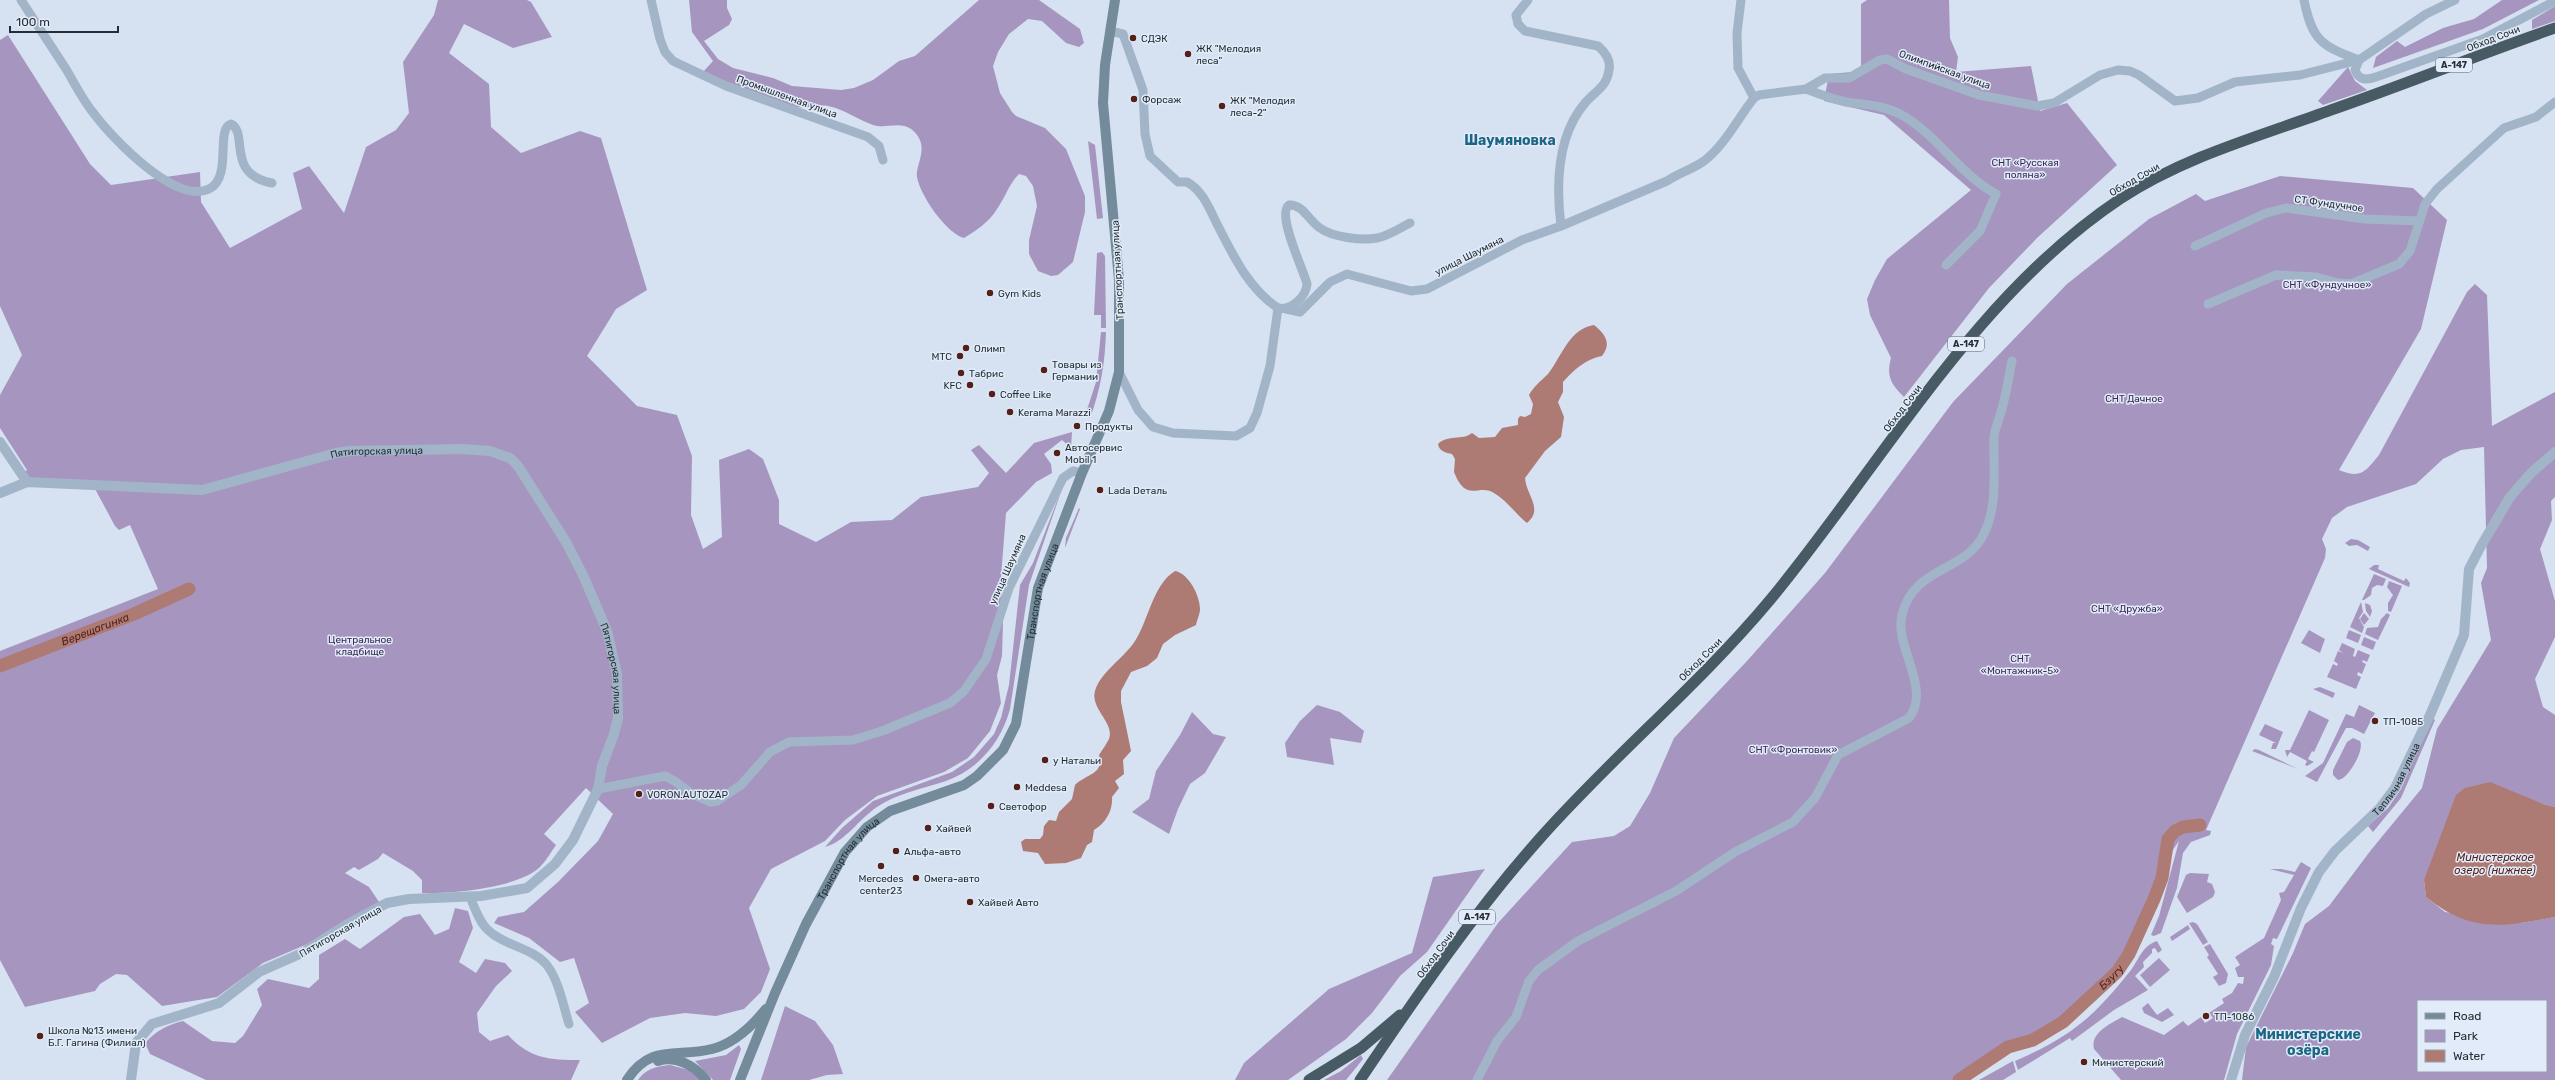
<svg xmlns="http://www.w3.org/2000/svg" width="2555" height="1080" font-family="Rubik,sans-serif">
<rect width="100%" height="100%" fill="#d6e1f1"/>
<g fill="#a696bf" fill-rule="evenodd">
<path d="M438 0H527L531 2 552 37 513 48 464 24 449 53 489 84 491 127 521 153 580 131 601 138 647 290 616 309 587 356 637 406 677 415 692 456 691 515 703 549 722 537 719 460 749 449 763 459 779 500V524L816 542 851 522 892 520 921 497 978 487 989 473 971 450 979 445 1006 473 1034 443 1072 432 1071 448 1062 440 1044 454 1051 464 1052 473 1036 482 1006 513 1001 577 1003 623 1002 656 997 675 1001 703 990 731 968 758 944 772 877 796 845 820 825 841 771 869 749 908 770 969 761 992 744 1009 716 1016 685 1013 650 1018 602 1043 575 1012 589 1003 574 958 560 962 529 938 494 923 498 917 524 912 558 882 598 841 613 814 586 788 544 834 556 845C551 852 546 861 540 867 518 888 451 894 422 893V880L413 871 383 853 378 859 359 870 354 867 345 873 369 887 379 902 312 942 263 963 217 997 162 1006 127 975 116 974 100 984 95 991 25 1007 0 960V651L158 589 130 525 119 530 115 526 94 487 19 477 27 470 0 428V395L22 355 0 306V40L8 35 90 164 111 185 200 172 201 202 230 248 302 209 293 173 309 166 344 213 366 147 396 130 409 113 403 62 434 15Z"/>
<path d="M689 0H727V8L732 19 729 25 704 41 718 59 733 68 773 78 792 86 841 90 854 88 873 80 899 61 915 56 979 0H1039L1080 29 1084 43 1079 47 1066 43 1042 21 1028 19 1009 34 998 52 993 66 1000 93 1012 112 1016 116 1045 128 1066 149 1085 196V212L1073 262 1058 275 1051 276 1038 271 1029 254V240L1037 206 1033 186 1026 176 1019 174C1009 184 1005 198 997 209 989 222 977 230 964 238 946 233 920 195 917 177 915 164 932 145 911 129 900 121 885 129 873 125 858 120 844 109 828 106 818 104 807 109 797 107 765 101 733 84 703 72L713 61 692 32Z"/>
<path d="M1867 0H1949L1950 38 1958 57 1956 72 2031 66 2040 111 2067 103 2117 165 2037 238 1989 288 1904 397C1891 384 1886 376 1891 358L1870 315 1867 299 1875 280 1887 259 1971 190 1884 115 1824 101 1829 74 1852 72 1861 67V4Z"/>
<polygon points="2502,0 2539,0 2483,29 2373,68 2376,57 2397,41 2405,47 2443,28 2474,19"/>
<polygon points="2555,6 2555,21 2532,29 2532,20"/>
<polygon points="2348,67 2355,81 2367,90 2323,105 2318,101"/>
<polygon points="1088,141 1095,145 1103,218 1097,219"/>
<path d="M2280 176 2413 188 2447 220 2421 329 2339 470C2361 479 2365 472 2379 455L2467 292 2475 284 2487 295 2492 426 2555 392V497L2551 501 2552 520 2540 549 2555 601V637L2535 679 2543 707 2555 715V807L2543 804 2424 880 2426 897 2445 912 2521 923 2555 917V1080H2242L2246 1047 2293 953 2305 924 2329 906 2371 850 2422 788 2437 729 2491 640 2481 583 2487 568 2484 447 2461 450 2443 459 2416 484 2347 507 2332 518 2322 539 2326 549 2325 558 2206 830 2211 831 2210 835 2191 842 2183 853 2177 888 2161 933 2154 936 2151 935 2159 916 2179 841 2172 851 2162 891 2148 926 2138 947 2119 975 2073 1021 2042 1042 2007 1053 1968 1080H1387L1498 923 1572 842 1614 836 1630 826 1650 793 1674 738 1747 661 1825 573 1953 402 2067 284 2149 219 2196 194 2205 201ZM2418 1001H2546V1071H2418Z"/>
<polygon points="1102,252 1105,256 1106,328 1101,328 1101,315 1094,315 1097,253"/>
<path d="M1101 332H1106C1105 362 1101 389 1090 418L1085 416 1096 382Z"/>
<path d="M1064 483 1029 585 1010 709C1001 743 977 771 943 782 921 789 896 794 877 807 859 819 845 842 825 847L842 828 873 801 952 772 974 757 994 734 1001 718 1009 685 1020 585 1033 563Z"/>
<polygon points="1079,508 1080,509 1065,548 1066,538"/>
<polygon points="2351,539 2358,540 2370,547 2368,551 2357,545 2349,546 2345,543"/>
<polygon points="2374,565 2379,565 2378,569 2404,581 2406,578 2410,583 2409,587 2369,569"/>
<polygon points="2374,574 2386,579 2383,586 2377,585 2372,588 2371,595 2364,600 2362,600"/>
<polygon points="2389,581 2402,586 2391,612 2388,611 2388,603 2393,595 2387,587"/>
<polygon points="2361,602 2363,612 2359,618 2364,627 2362,633 2350,627"/>
<polygon points="2365,603 2370,605 2372,611 2370,617 2366,611"/>
<polygon points="2364,613 2369,619 2364,625 2360,619"/>
<polygon points="2387,613 2390,615 2378,640 2365,634 2367,628 2378,627 2381,619"/>
<polygon points="2309,630 2325,639 2320,653 2301,643"/>
<polygon points="2349,630 2361,635 2358,643 2346,638"/>
<polygon points="2364,637 2376,642 2373,650 2361,645"/>
<polygon points="2342,643 2355,649 2353,656 2355,657 2358,650 2370,655 2367,662 2363,660 2362,662 2366,664 2362,674 2358,672 2357,675 2361,677 2356,689 2327,677 2333,664 2337,666 2338,664 2334,661 2338,651 2343,653 2339,650"/>
<polygon points="2320,687 2335,693 2333,698 2313,689"/>
<polygon points="1317,705 1340,712 1364,731 1361,743 1330,738 1334,765 1287,757 1285,743 1300,721"/>
<polygon points="2359,705 2375,713 2364,734 2352,728 2346,728 2317,782 2305,776 2323,763 2346,714 2354,717"/>
<polygon points="2309,710 2329,720 2314,752 2312,751 2308,759 2314,762 2307,766 2305,765 2307,761 2290,752 2287,757 2285,750 2290,750"/>
<polygon points="1192,712 1213,734 1226,737 1205,773 1190,784 1178,809 1169,834 1132,812 1149,799 1156,771 1180,735"/>
<polygon points="2432,718 2435,720 2401,798 2373,832 2368,826 2388,808 2401,789"/>
<polygon points="2265,724 2283,732 2276,749 2271,749 2273,743 2276,743 2259,735"/>
<path d="M2353 738 2360 741C2365 749 2348 780 2338 780L2333 775V770L2347 742Z"/>
<polygon points="2255,749 2259,750 2298,769 2252,751"/>
<path d="M2301 862 2311 868 2277 939 2273 938 2271 944 2274 946 2271 965 2237 1034 2224 1080H2121L2094 1049C2090 1033 2110 1024 2122 1017L2164 1035 2183 1021 2188 1026 2201 1017 2205 1023 2213 1018 2209 1013 2224 1003 2222 999 2232 993 2238 983 2243 984 2244 977H2238L2235 968 2240 965 2235 957 2264 938 2281 900 2279 893 2284 892 2294 875 2270 869H2281L2295 872Z"/>
<polygon points="1485,869 1427,952 1400,976 1372,1013 1346,1039 1288,1080 1235,1080 1244,1063 1329,989 1412,953 1433,877"/>
<polygon points="2190,873 2209,874 2207,882 2212,884 2215,892 2213,897 2187,913 2177,897 2186,875"/>
<path d="M455 908 468 911 473 928 459 962 476 973 485 959 505 963 512 971 496 986 477 1013 479 1032 490 1041 508 1035C530 1059 550 1060 580 1060L571 1080H206L150 1054 145 1043C156 1031 167 1025 183 1021L212 1041 235 1043 243 1036 262 1005 257 989 268 979 309 988 319 979V955L345 939 360 949 404 917 420 914 435 935 449 929Z"/>
<polygon points="2193,922 2197,924 2208,942 2203,945 2189,923"/>
<polygon points="2188,925 2190,929 2172,941 2170,937"/>
<path d="M2157 941 2162 950 2158 953 2155 948 2152 949V953L2143 962 2144 967 2135 976 2148 990 2114 1010 2072 1041 2070 1038 2018 1070 2015 1061C2045 1048 2071 1034 2095 1011 2108 998 2120 984 2131 970 2140 958 2142 946 2157 941Z"/>
<polygon points="2210,944 2228,974 2226,983 2219,986 2213,977 2218,974 2207,957 2209,955 2204,947"/>
<polygon points="2159,958 2170,970 2150,987 2140,975"/>
<polygon points="2148,1003 2157,1015 2168,1008 2174,1015 2162,1022 2144,1013 2142,1008"/>
<polygon points="785,1006 815,1021 833,1045 843,1074 827,1075 809,1080 761,1080"/>
<polygon points="739,1045 741,1049 730,1080 713,1080 695,1061 726,1055"/>
<polygon points="1361,1055 1363,1059 1346,1080 1324,1080 1341,1071"/>
<polygon points="2013,1061 2016,1072 2003,1080 1979,1080"/>
<path d="M670 1065 689 1070 701 1080H638C645 1069 657 1066 670 1065Z"/>
</g>
<g fill="#ae7a74">
<path d="M1594 325C1605 334 1612 343 1602 356 1585 359 1574 370 1563 382V392L1558 402 1564 417 1561 437 1545 451 1525 478C1526 495 1544 509 1527 523 1516 514 1506 500 1494 493 1478 483 1467 504 1454 472L1455 459 1452 454C1446 453 1439 451 1438 444 1448 434 1462 441 1472 433L1479 438 1495 437 1502 428 1518 425V419L1520 416 1525 417 1531 414 1533 404 1529 395C1534 386 1541 381 1548 374 1562 356 1569 329 1594 325Z"/>
<path d="M1175 571C1188 573 1200 595 1200 609 1200 614 1197 620 1196 625L1175 635 1163 644 1157 658 1147 666 1131 672 1121 691V702L1131 751 1123 760 1124 774 1115 781 1119 788 1112 797C1113 810 1106 823 1094 830L1092 842 1087 845 1081 858 1066 863 1045 864 1038 853 1023 851 1021 842 1025 839H1040L1043 835 1044 826 1049 820 1056 821 1059 812 1072 799 1075 785C1086 774 1105 774 1099 755 1102 750 1106 745 1109 739 1115 723 1090 709 1095 691 1100 673 1122 659 1133 644 1148 624 1152 585 1175 571Z"/>
<path d="M2490 782 2543 804 2555 807V917C2501 927 2471 933 2426 897L2424 880 2456 795 2465 788Z"/>
</g>
<g fill="none" stroke-linecap="round" stroke-linejoin="round">
<g stroke="#ae7a74" stroke-width="13">
<path id="s1" d="M0 666 134 614 189 589"/>
<path id="s2" d="M1959 1080 2008 1047 2033 1040 2063 1022 2117 972 2129 954 2154 899 2162 878 2168 839 2175 831 2183 827 2200 825"/>
</g>
<g stroke="#a2b5c8" stroke-width="9">
<path d="M21 0C36 23 51 46 66 69 75 84 83 101 95 115 113 139 176 205 209 189 233 177 215 129 231 124 249 133 225 174 272 183"/>
<polyline points="651,0 660,39 665,52 673,61 726,86 868,137 879,146 883,160"/>
<path d="M1528 0 1516 15 1518 24 1525 31 1598 46C1605 52 1611 60 1609 70 1607 87 1595 91 1585 103 1557 136 1556 186 1561 226"/>
<polyline points="1741,0 1737,33 1738,68 1754,98"/>
<path d="M2304 0C2312 40 2321 46 2359 60"/>
<path d="M2455 0 2426 14 2359 60 2355 70C2359 81 2367 80 2376 77L2483 39 2555 1"/>
<path d="M1110 31 1123 34 1143 90 1145 134 1150 156 1178 182H1187C1203 191 1209 208 1217 224 1233 255 1248 288 1278 308 1291 311 1306 297 1307 284 1304 270 1276 215 1289 205 1303 204 1309 221 1320 228 1332 237 1362 241 1377 238 1388 236 1400 228 1410 223"/>
<path d="M1806 89C1819 94 1832 99 1846 102 1865 105 1883 105 1900 114 1937 134 1959 174 1996 194L1980 231 1946 265"/>
<polyline points="2195,246 2266,213 2286,208 2365,219 2419,221"/>
<polyline points="2208,304 2276,275 2316,277 2338,283 2351,284 2399,264 2410,251 2425,204 2437,189 2504,128 2536,117 2555,102"/>
<path d="M1286 309 1300 312 1330 282 1347 274 1411 291 1427 289 1522 240 1561 226 1667 181C1679 173 1693 169 1704 161 1725 145 1738 118 1754 98L1759 95 1806 89 1825 78H1849L1880 60 1887 59 1906 69 1979 95 2037 106 2054 103 2100 75 2118 70 2130 71 2139 75 2175 101 2198 98 2235 82 2300 75 2359 60"/>
<polyline points="1119,372 1138,410 1153,427 1173,433 1236,436 1250,428 1257,413 1270,366 1278,308"/>
<polyline points="598,789 665,776 676,782 692,794 711,802 717,801 741,785 770,752 789,742 853,740 882,731 950,703 964,691 986,659 1009,588 1063,478 1073,471 1082,473"/>
<path d="M470 897C475 908 479 922 488 930 504 946 531 947 546 964 559 980 563 1005 569 1024"/>
<path d="M1477 1080 1497 1041 1516 1017 1529 981 1538 970 1578 941 1676 891 1735 852 1793 822 1815 798 1838 755 1909 718C1932 688 1894 647 1902 615 1913 568 1961 572 1981 539 1999 510 1993 471 1994 438 1994 430 1998 423 2000 415 2006 398 2008 379 2012 361"/>
</g>
<g stroke="#a2b5c8" stroke-width="10">
<polyline points="0,442 27,482"/>
<path id="s3" d="M0 493 27 482 202 490 336 453 350 451 462 449 490 451 510 458 518 466 566 542 583 575 607 631 617 674 618 718 614 734 602 766 598 789 573 840 555 864 527 888 481 896 409 899 387 903 346 925 302 953 259 972 219 1003 152 1024 136 1043 131 1080"/>
<path id="s4" d="M2231 1080 2245 1035 2274 977 2301 908 2319 872 2335 851 2380 808 2395 788 2430 715 2464 635 2469 569 2481 546 2510 497 2531 473 2555 452"/>
</g>
<g stroke="#748b9c" stroke-width="10">
<path d="M658 1061C676 1055 695 1066 706 1080"/>
<path d="M627 1080C651 1043 677 1058 712 1049 733 1044 753 1025 766 1009"/>
<path id="s5" d="M740 1080 775 993 806 924 845 852 867 827 890 811 964 785 977 776 1003 750 1016 724 1038 588 1082 473 1109 411 1119 372V280L1103 103 1105 65 1115 0"/>
</g>
<g stroke="#485a64" stroke-width="11">
<polyline points="1309,1080 1361,1048 1400,1015"/>
<path d="M1360 1080C1416 997 1475 911 1542 836 1615 754 1700 684 1770 600 1881 466 1973 297 2120 199 2183 157 2260 136 2331 110 2406 84 2480 54 2555 28"/>
</g>
</g>
<g fill="#54211a" stroke="#e2ebf9" stroke-width="1.5">
<circle cx="1133" cy="38" r="4"/>
<circle cx="1188" cy="54" r="4"/>
<circle cx="1134" cy="99" r="4"/>
<circle cx="1222" cy="106" r="4"/>
<circle cx="990" cy="293" r="4"/>
<circle cx="966" cy="348" r="4"/>
<circle cx="960" cy="356" r="4"/>
<circle cx="1044" cy="370" r="4"/>
<circle cx="961" cy="373" r="4"/>
<circle cx="970" cy="385" r="4"/>
<circle cx="992" cy="394" r="4"/>
<circle cx="1010" cy="412" r="4"/>
<circle cx="1077" cy="426" r="4"/>
<circle cx="1057" cy="453" r="4"/>
<circle cx="1100" cy="490" r="4"/>
<circle cx="2375" cy="721" r="4"/>
<circle cx="1045" cy="760" r="4"/>
<circle cx="1017" cy="787" r="4"/>
<circle cx="639" cy="794" r="4"/>
<circle cx="991" cy="806" r="4"/>
<circle cx="928" cy="828" r="4"/>
<circle cx="896" cy="851" r="4"/>
<circle cx="881" cy="866" r="4"/>
<circle cx="916" cy="878" r="4"/>
<circle cx="970" cy="902" r="4"/>
<circle cx="2206" cy="1016" r="4"/>
<circle cx="40" cy="1036" r="4"/>
<circle cx="2084" cy="1062" r="4"/>
</g>
<g text-anchor="middle" stroke-width="3" stroke-linejoin="round" paint-order="stroke">
<g fill="#e2ebf9" stroke="#5d676e" stroke-width="1">
<rect x="2436" y="58" width="36" height="14" rx="3"/>
<rect x="1948" y="337" width="36" height="14" rx="3"/>
<rect x="1459" y="910" width="36" height="14" rx="3"/>
</g>
<g font-size="9" font-weight="bold" fill="#242e33">
<text x="2454" y="68">А-147</text>
<text x="1966" y="347">А-147</text>
<text x="1477" y="920">А-147</text>
</g>
<g font-size="10" fill="#242e33" stroke="#e2ebf9" text-anchor="start">
<text x="1141" y="42">СДЭК</text>
<text x="1196" y="52">ЖК "Мелодия<tspan x="1196" dy="12">леса"</tspan></text>
<text x="1142" y="103">Форсаж</text>
<text x="1230" y="104">ЖК "Мелодия<tspan x="1230" dy="12">леса-2"</tspan></text>
<text x="998" y="297">Gym Kids</text>
<text x="974" y="352">Олимп</text>
<text x="952" y="360" text-anchor="end">МТС</text>
<text x="1052" y="368">Товары из<tspan x="1052" dy="12">Германии</tspan></text>
<text x="969" y="377">Табрис</text>
<text x="962" y="389" text-anchor="end">KFC</text>
<text x="1000" y="398">Coffee Like</text>
<text x="1018" y="416">Kerama Marazzi</text>
<text x="1085" y="430">Продукты</text>
<text x="1065" y="451">Автосервис<tspan x="1065" dy="12">Mobil 1</tspan></text>
<text x="1108" y="494">Lada Dеталь</text>
<text x="2383" y="725">ТП-1085</text>
<text x="1053" y="764">у Натальи</text>
<text x="1025" y="791">Meddesa</text>
<text x="647" y="798">VORON.AUTOZAP</text>
<text x="999" y="810">Светофор</text>
<text x="936" y="832">Хайвей</text>
<text x="904" y="855">Альфа-авто</text>
<text x="881" y="882" text-anchor="middle">Mercedes<tspan x="881" dy="12">center23</tspan></text>
<text x="924" y="882">Омега-авто</text>
<text x="978" y="906">Хайвей Авто</text>
<text x="2214" y="1020">ТП-1086</text>
<text x="48" y="1034">Школа №13 имени<tspan x="48" dy="12">Б.Г. Гагина (Филиал)</tspan></text>
<text x="2092" y="1066">Министерский</text>
</g>
<g font-size="10" fill="#242e33" stroke="#e2ebf9">
<text transform="translate(2493 38) rotate(-21)" y="4">Обход Сочи</text>
<text transform="translate(1945 69) rotate(20)" y="4">Олимпийская улица</text>
<text transform="translate(787 96) rotate(20)" y="4">Промышленная улица</text>
<text transform="translate(2134 179) rotate(-30)" y="4">Обход Сочи</text>
<text transform="translate(2329 203) rotate(8)" y="4">СТ Фундучное</text>
<text transform="translate(1469 255) rotate(-27)" y="4">улица Шаумяна</text>
<text transform="translate(1117 270) rotate(-93)" y="4">Транспортная улица</text>
<text transform="translate(1902 408) rotate(-53)" y="4">Обход Сочи</text>
<text dy="4" stroke="none"><textPath href="#s3" startOffset="384">Пятигорская улица</textPath></text>
<text transform="translate(1007 569) rotate(-66)" y="4">улица Шаумяна</text>
<text dy="4" stroke="none"><textPath href="#s5" startOffset="608">Транспортная улица</textPath></text>
<text transform="translate(1700 659) rotate(-45)" y="4">Обход Сочи</text>
<text dy="4" stroke="none"><textPath href="#s3" startOffset="756">Пятигорская улица</textPath></text>
<text dy="4" stroke="none"><textPath href="#s4" startOffset="348">Тепличная улица</textPath></text>
<text dy="4" stroke="none"><textPath href="#s5" startOffset="248">Транспортная улица</textPath></text>
<text transform="translate(340 931) rotate(-30)" y="4">Пятигорская улица</text>
<text transform="translate(1435 954) rotate(-54)" y="4">Обход Сочи</text>
</g>
<g font-size="10" fill="#392851" stroke="#e2ebf9">
<text x="2025" y="166">СНТ «Русская<tspan x="2025" dy="12">поляна»</tspan></text>
<text x="2327" y="288">СНТ «Фундучное»</text>
<text x="2134" y="402">СНТ Дачное</text>
<text x="2127" y="612">СНТ «Дружба»</text>
<text x="360" y="643">Центральное<tspan x="360" dy="12">кладбище</tspan></text>
<text x="2020" y="662">СНТ<tspan x="2020" dy="12">«Монтажник-5»</tspan></text>
<text x="1793" y="753">СНТ «Фронтовик»</text>
</g>
<g font-size="11" font-style="italic" fill="#54211a" stroke="#e2ebf9">
<text dy="4" stroke="none"><textPath href="#s1" startOffset="102">Верещагинка</textPath></text>
<text x="2495" y="861">Министерское<tspan x="2495" dy="13">озеро (нижнее)</tspan></text>
<text dy="4" stroke="none"><textPath href="#s2" startOffset="186">Бзугу</textPath></text>
</g>
<g font-size="14" font-weight="bold" fill="#1d6683" stroke="#e2ebf9">
<text x="1510" y="145">Шаумяновка</text>
<text x="2308" y="1039">Министерские<tspan x="2308" dy="16">озёра</tspan></text>
</g>
</g>
<rect x="2417" y="1000" width="130" height="72" fill="#e2ebf9" stroke="#969faa"/>
<rect x="2425" y="1013" width="20" height="6" fill="#748b9c" stroke="#969faa"/>
<text x="2453" y="1020" font-size="12" fill="#242e33">Road</text>
<rect x="2425" y="1030" width="20" height="12" fill="#a696bf" stroke="#969faa"/>
<text x="2453" y="1040" font-size="12" fill="#242e33">Park</text>
<rect x="2425" y="1050" width="20" height="12" fill="#ae7a74" stroke="#969faa"/>
<text x="2453" y="1060" font-size="12" fill="#242e33">Water</text>
<path d="M10 26v6h108v-6" fill="none" stroke="#242e33" stroke-width="2"/>
<text x="16" y="26" font-size="12" fill="#242e33" stroke="#e2ebf9" stroke-width="3" paint-order="stroke">100 m</text>
</svg>
